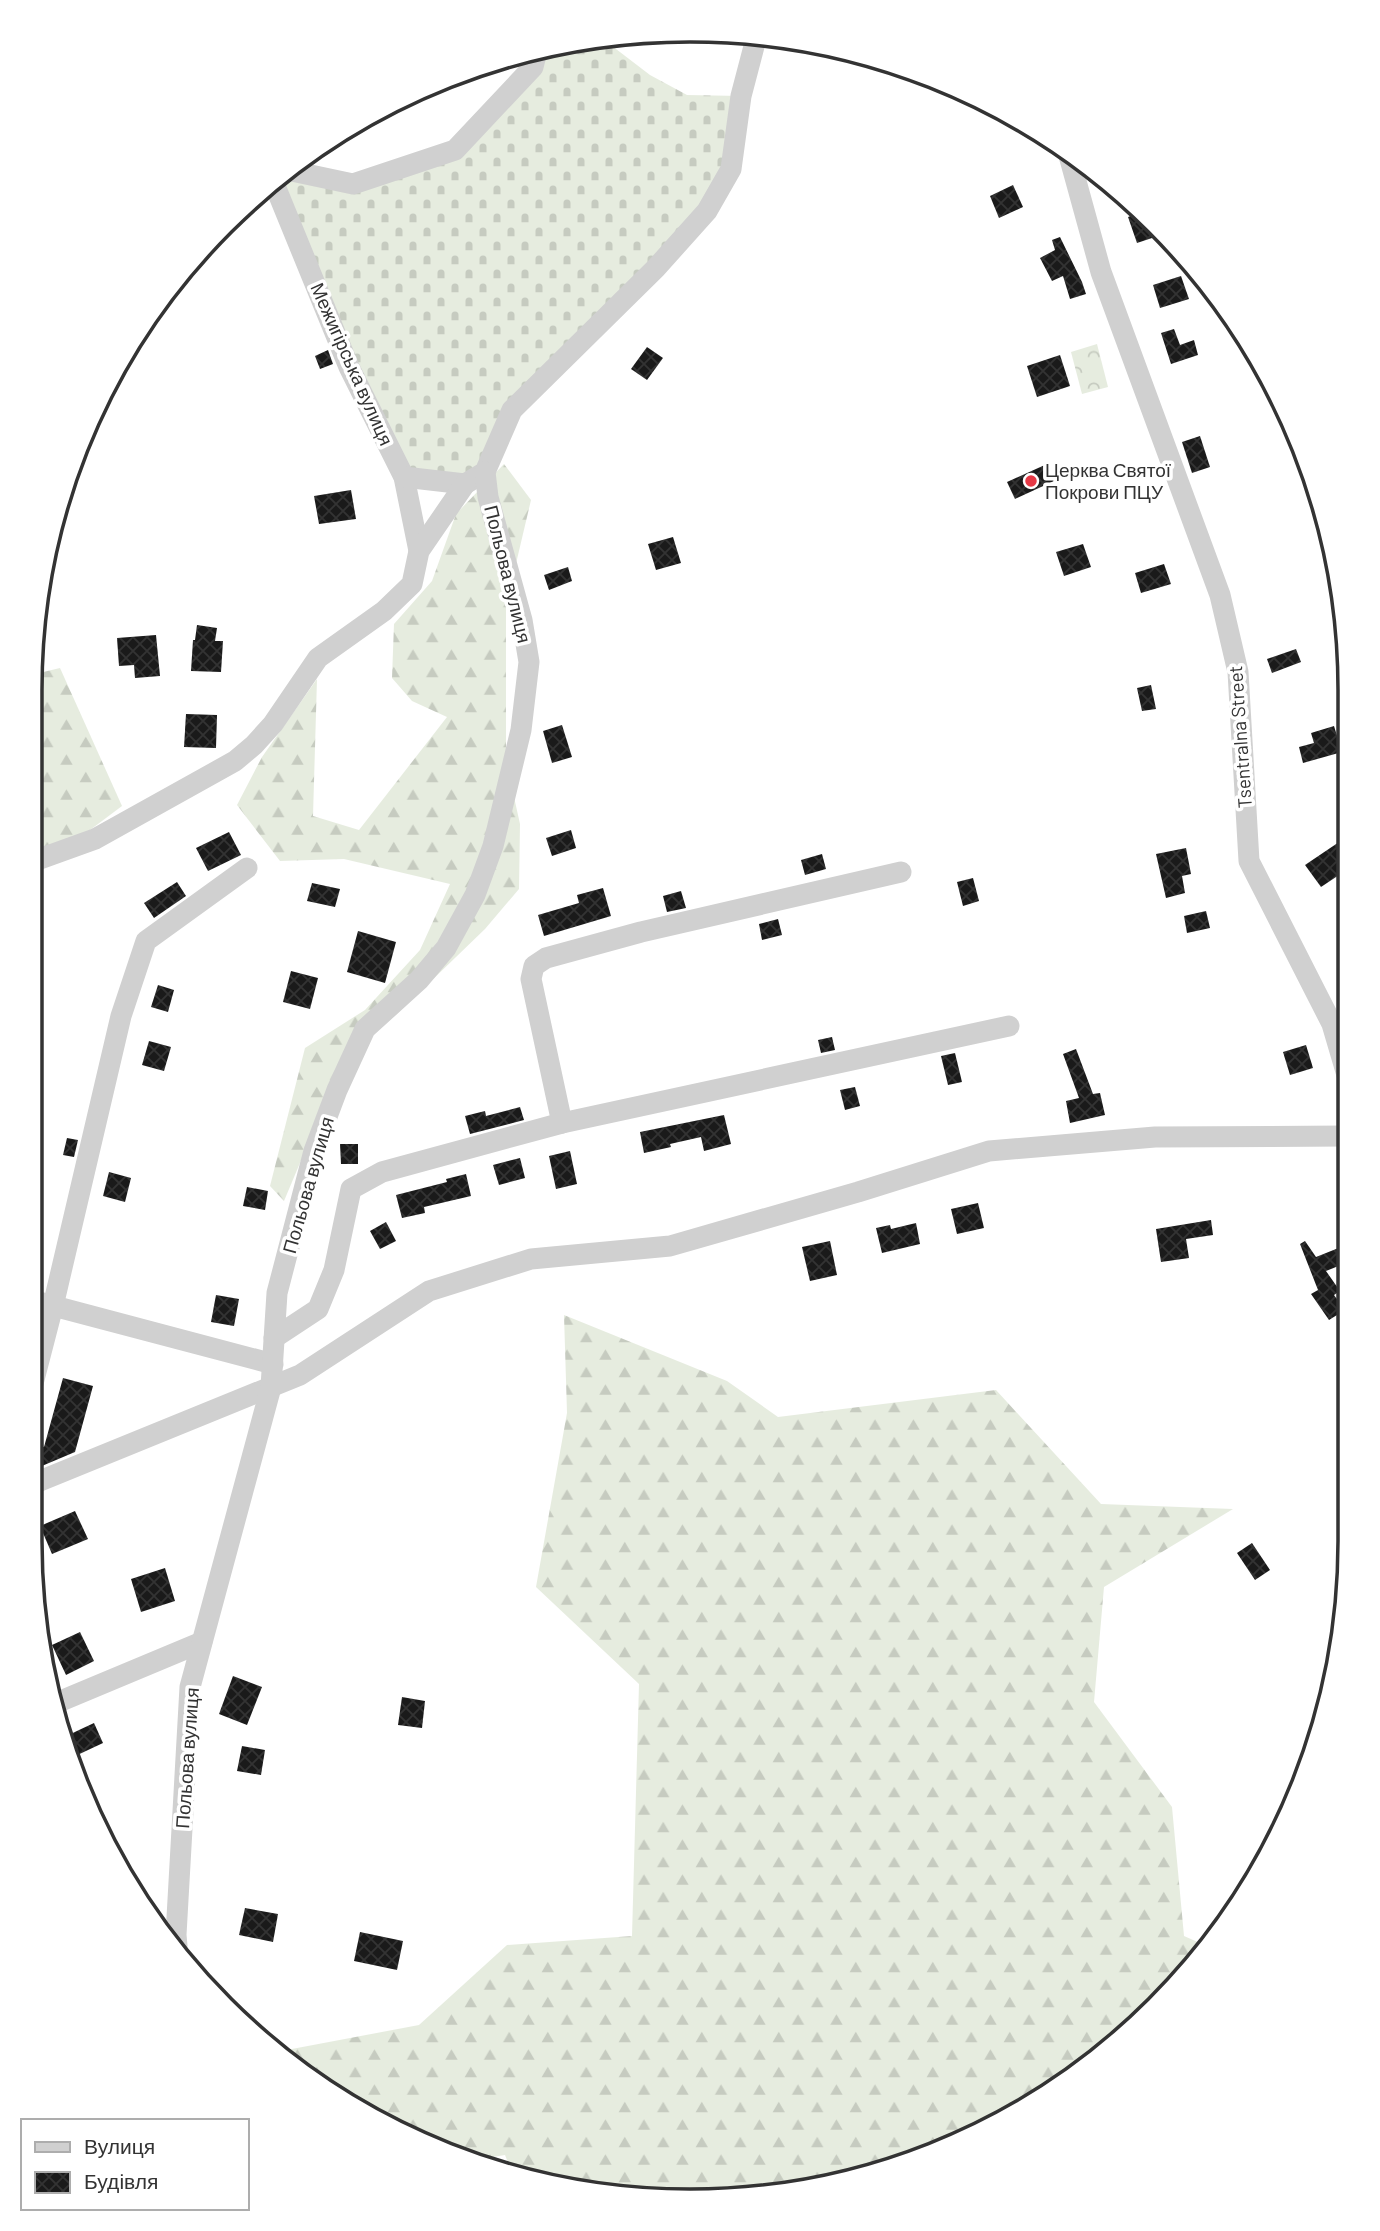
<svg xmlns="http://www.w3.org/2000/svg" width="1380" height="2231" font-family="Barlow,sans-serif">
<defs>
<pattern id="forest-firs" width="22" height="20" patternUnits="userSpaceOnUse" patternTransform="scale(1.75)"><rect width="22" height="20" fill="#e6ecdf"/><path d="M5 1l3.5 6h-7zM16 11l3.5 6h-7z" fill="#c6cbc0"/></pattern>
<pattern id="cemetery-stones" width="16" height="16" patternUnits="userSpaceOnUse" patternTransform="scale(1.75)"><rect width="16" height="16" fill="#e6ecdf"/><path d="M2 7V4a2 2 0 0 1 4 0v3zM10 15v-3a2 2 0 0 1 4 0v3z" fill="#c6cbc0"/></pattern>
<pattern id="park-crowns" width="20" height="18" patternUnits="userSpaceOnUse" patternTransform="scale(1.75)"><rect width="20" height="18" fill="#e6ecdf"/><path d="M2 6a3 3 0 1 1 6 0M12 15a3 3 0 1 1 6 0" fill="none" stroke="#c6cbc0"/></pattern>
<pattern id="building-cross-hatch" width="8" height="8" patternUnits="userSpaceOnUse" patternTransform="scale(1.75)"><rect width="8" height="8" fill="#1a1a1a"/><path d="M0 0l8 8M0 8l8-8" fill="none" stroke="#333"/></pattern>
</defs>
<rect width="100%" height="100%" fill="#fff"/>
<g fill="url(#forest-firs)">
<polygon points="504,464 531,500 506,606 506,761 520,824 519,889 485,929 398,1013 344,1058 284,1201 270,1186 305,1048 365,1010 420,950 450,884 344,859 280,861 237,805 262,757 317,679 313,816 359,830 447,717 412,701 392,678 394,624 432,581 456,514"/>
<polygon points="60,668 122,806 34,872 35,674"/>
<polygon points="564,1315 727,1381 778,1417 996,1390 1101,1504 1233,1509 1104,1587 1094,1702 1172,1807 1184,1936 1209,1947 1056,2090 861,2179 647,2200 512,2173 505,2155 468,2161 288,2065 276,2052 419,2025 507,1945 632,1936 639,1684 536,1587 567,1413"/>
</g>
<polygon fill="url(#cemetery-stones)" points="599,36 650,75 687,95 741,96 731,169 707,211 512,410 465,484 404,477 273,181 287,170 353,184 455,150 551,48"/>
<polygon fill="url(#park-crowns)" points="1097,344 1108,387 1082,394 1071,352"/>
<g fill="url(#building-cross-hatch)">
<polygon points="1013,185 1023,207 999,218 990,196"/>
<polygon points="1141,212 1148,219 1164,234 1137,243 1128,217"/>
<polygon points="1060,237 1082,282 1086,294 1070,299 1063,276 1052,281 1040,258 1055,250 1052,240"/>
<polygon points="1181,276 1189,299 1160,308 1153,285"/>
<polygon points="1174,329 1180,345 1194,340 1198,355 1171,364 1161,333"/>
<polygon points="647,347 663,358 647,380 631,369"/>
<polygon points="328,350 333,364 320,369 315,356"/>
<polygon points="1060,355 1070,386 1037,397 1027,366"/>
<polygon points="1200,436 1210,467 1192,473 1182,442"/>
<polygon points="1047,464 1054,481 1015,499 1007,482"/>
<polygon points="351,490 356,519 319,524 314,496"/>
<polygon points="673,537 681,563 656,570 648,544"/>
<polygon points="1083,544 1091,567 1064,576 1056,552"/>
<polygon points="1164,564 1171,584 1141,593 1135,573"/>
<polygon points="568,567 572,581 549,590 544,575"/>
<polygon points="197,625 217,628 215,641 223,641 221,672 191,671 193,640 195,640"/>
<polygon points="156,635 160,676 135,678 134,665 119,666 117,638"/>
<polygon points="1296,649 1301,662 1272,673 1267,659"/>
<polygon points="1151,685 1156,709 1142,711 1137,688"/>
<polygon points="186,714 217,715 216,748 184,747"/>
<polygon points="562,725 572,757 552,763 543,731"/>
<polygon points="1334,726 1342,752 1303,763 1299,747 1314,743 1311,733"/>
<polygon points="571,830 576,848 552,856 546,838"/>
<polygon points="229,832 241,855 208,871 196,848"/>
<polygon points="1348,836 1348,869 1321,887 1305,865"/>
<polygon points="1186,848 1191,874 1182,876 1185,893 1166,898 1156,854"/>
<polygon points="822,854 826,869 805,875 801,860"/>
<polygon points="973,878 979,901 963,906 957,882"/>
<polygon points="177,882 186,896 154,918 144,903"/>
<polygon points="312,883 340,889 335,907 307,901"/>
<polygon points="603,888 611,916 544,936 538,915 579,903 577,895"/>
<polygon points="681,891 686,908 667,912 663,896"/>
<polygon points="1206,911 1210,928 1187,933 1184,916"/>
<polygon points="778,919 782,935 762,940 759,924"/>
<polygon points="358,931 396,942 385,983 347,972"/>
<polygon points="291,971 318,978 310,1009 283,1002"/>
<polygon points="158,985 174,990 168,1012 151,1007"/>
<polygon points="832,1037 835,1050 821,1053 818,1040"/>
<polygon points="149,1041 171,1047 164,1071 142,1065"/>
<polygon points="1306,1045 1313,1068 1290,1075 1283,1052"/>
<polygon points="1076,1049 1093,1094 1100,1093 1105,1115 1070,1123 1066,1101 1079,1098 1063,1054"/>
<polygon points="955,1053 962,1082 948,1085 941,1056"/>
<polygon points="855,1087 860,1106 845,1110 840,1090"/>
<polygon points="520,1107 524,1120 470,1134 465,1116 485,1111 486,1116"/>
<polygon points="724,1115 731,1144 704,1151 701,1137 670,1144 671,1147 644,1153 640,1132"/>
<polygon points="67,1138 78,1140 74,1157 63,1155"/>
<polygon points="340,1144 358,1144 358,1164 341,1164"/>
<polygon points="570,1151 577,1184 556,1189 549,1156"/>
<polygon points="520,1158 525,1178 499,1185 493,1165"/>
<polygon points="109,1172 131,1178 125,1202 103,1196"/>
<polygon points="466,1174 471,1196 424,1207 425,1213 402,1218 396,1195 447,1182 446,1179"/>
<polygon points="247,1187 268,1191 265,1210 243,1206"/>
<polygon points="978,1203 984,1228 957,1234 951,1209"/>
<polygon points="1211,1220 1213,1235 1186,1239 1189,1258 1161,1262 1156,1229"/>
<polygon points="386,1222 396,1241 380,1249 370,1231"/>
<polygon points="916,1223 920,1244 882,1253 876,1228 890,1225 891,1229"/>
<polygon points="830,1241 837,1275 810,1281 802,1247"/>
<polygon points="1305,1241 1316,1257 1346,1245 1346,1263 1326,1271 1340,1291 1334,1295 1345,1310 1329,1320 1311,1294 1318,1290 1300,1244"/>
<polygon points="216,1295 239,1299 234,1326 211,1322"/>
<polygon points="63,1378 93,1386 75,1452 30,1471 37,1445 44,1447"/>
<polygon points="75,1511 88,1539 52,1554 40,1526"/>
<polygon points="1252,1543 1270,1570 1255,1580 1237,1553"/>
<polygon points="165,1568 175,1601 141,1612 131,1579"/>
<polygon points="80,1632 94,1661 66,1675 52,1645"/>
<polygon points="233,1676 262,1687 247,1725 219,1714"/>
<polygon points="402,1697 425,1701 422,1728 398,1725"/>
<polygon points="94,1723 103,1743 71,1758 62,1738"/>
<polygon points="242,1746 265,1750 261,1775 237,1771"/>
<polygon points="245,1908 278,1914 273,1942 239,1935"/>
<polygon points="360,1932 403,1941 397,1970 354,1961"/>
</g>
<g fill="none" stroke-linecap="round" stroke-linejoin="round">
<g stroke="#d0d0d0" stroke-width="21">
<polyline points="1068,152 1101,272 1220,595 1238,672 1249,861 1332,1024 1347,1075"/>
<polyline points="287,170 353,184 455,150 533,67 537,51"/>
<polyline points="273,181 349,367 404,477 419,551"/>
<polyline points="404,477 465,484 485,472 512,410 656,268 707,211 731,169 741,96 757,35"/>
<polyline points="34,861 95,839 235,761 254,745 273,724 318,658 384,611 412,584 419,551 465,484"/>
<polyline points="562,1123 531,979 534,966 546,958 641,932 901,872"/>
<polyline points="31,1300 273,1364"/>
<polyline points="274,1338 318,1309 334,1270 351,1189 382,1172 562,1123 1009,1026"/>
<polyline points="31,1391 53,1306 121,1016 146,941 247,868"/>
<polyline points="30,1485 300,1375 429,1291 531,1259 670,1246 858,1192 989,1151 1155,1137 1347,1136"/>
<polyline points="56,1703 202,1642"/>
<polyline points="177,1946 176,1935 190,1687 271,1387 277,1293 314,1151 337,1090 365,1029 419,980 446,948 475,895 493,846 521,730 529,662 522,620 488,497 485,472"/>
</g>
</g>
<circle fill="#e63946" stroke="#fff" stroke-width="2.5" cx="1031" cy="481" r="7"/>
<g text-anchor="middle" stroke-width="7" stroke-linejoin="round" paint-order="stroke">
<g font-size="19" fill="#333" stroke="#fff">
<text transform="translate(352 364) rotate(66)" y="7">Межигірська вулиця</text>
<text transform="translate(508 574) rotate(76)" y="7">Польова вулиця</text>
<text transform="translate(1240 737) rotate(-94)" y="7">Tsentralna Street</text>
<text transform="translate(308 1185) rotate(-74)" y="7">Польова вулиця</text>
<text transform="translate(187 1758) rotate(-86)" y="7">Польова вулиця</text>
</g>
<g font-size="19" fill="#333" stroke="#fff" text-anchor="start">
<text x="1045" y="477">Церква Святої<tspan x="1045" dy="22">Покрови ПЦУ</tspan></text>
</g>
</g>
<path d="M0 0H1380V2231H0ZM690 42H690A648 648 0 0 1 1338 690V1541A648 648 0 0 1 690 2189H690A648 648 0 0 1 42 1541V690A648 648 0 0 1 690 42Z" fill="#fff" fill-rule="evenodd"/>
<path fill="none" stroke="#333" stroke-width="3.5" d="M690 42H690A648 648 0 0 1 1338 690V1541A648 648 0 0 1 690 2189H690A648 648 0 0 1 42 1541V690A648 648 0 0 1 690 42Z"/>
<rect x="21" y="2119" width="228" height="91" fill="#ffffff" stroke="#adadad" stroke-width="2"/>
<rect x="35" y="2142" width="35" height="10" fill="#d0d0d0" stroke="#adadad" stroke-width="2"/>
<text x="84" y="2154" font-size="21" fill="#333333">Вулиця</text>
<rect x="35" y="2172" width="35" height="21" fill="url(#building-cross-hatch)" stroke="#adadad" stroke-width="2"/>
<text x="84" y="2189" font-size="21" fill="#333333">Будівля</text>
</svg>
